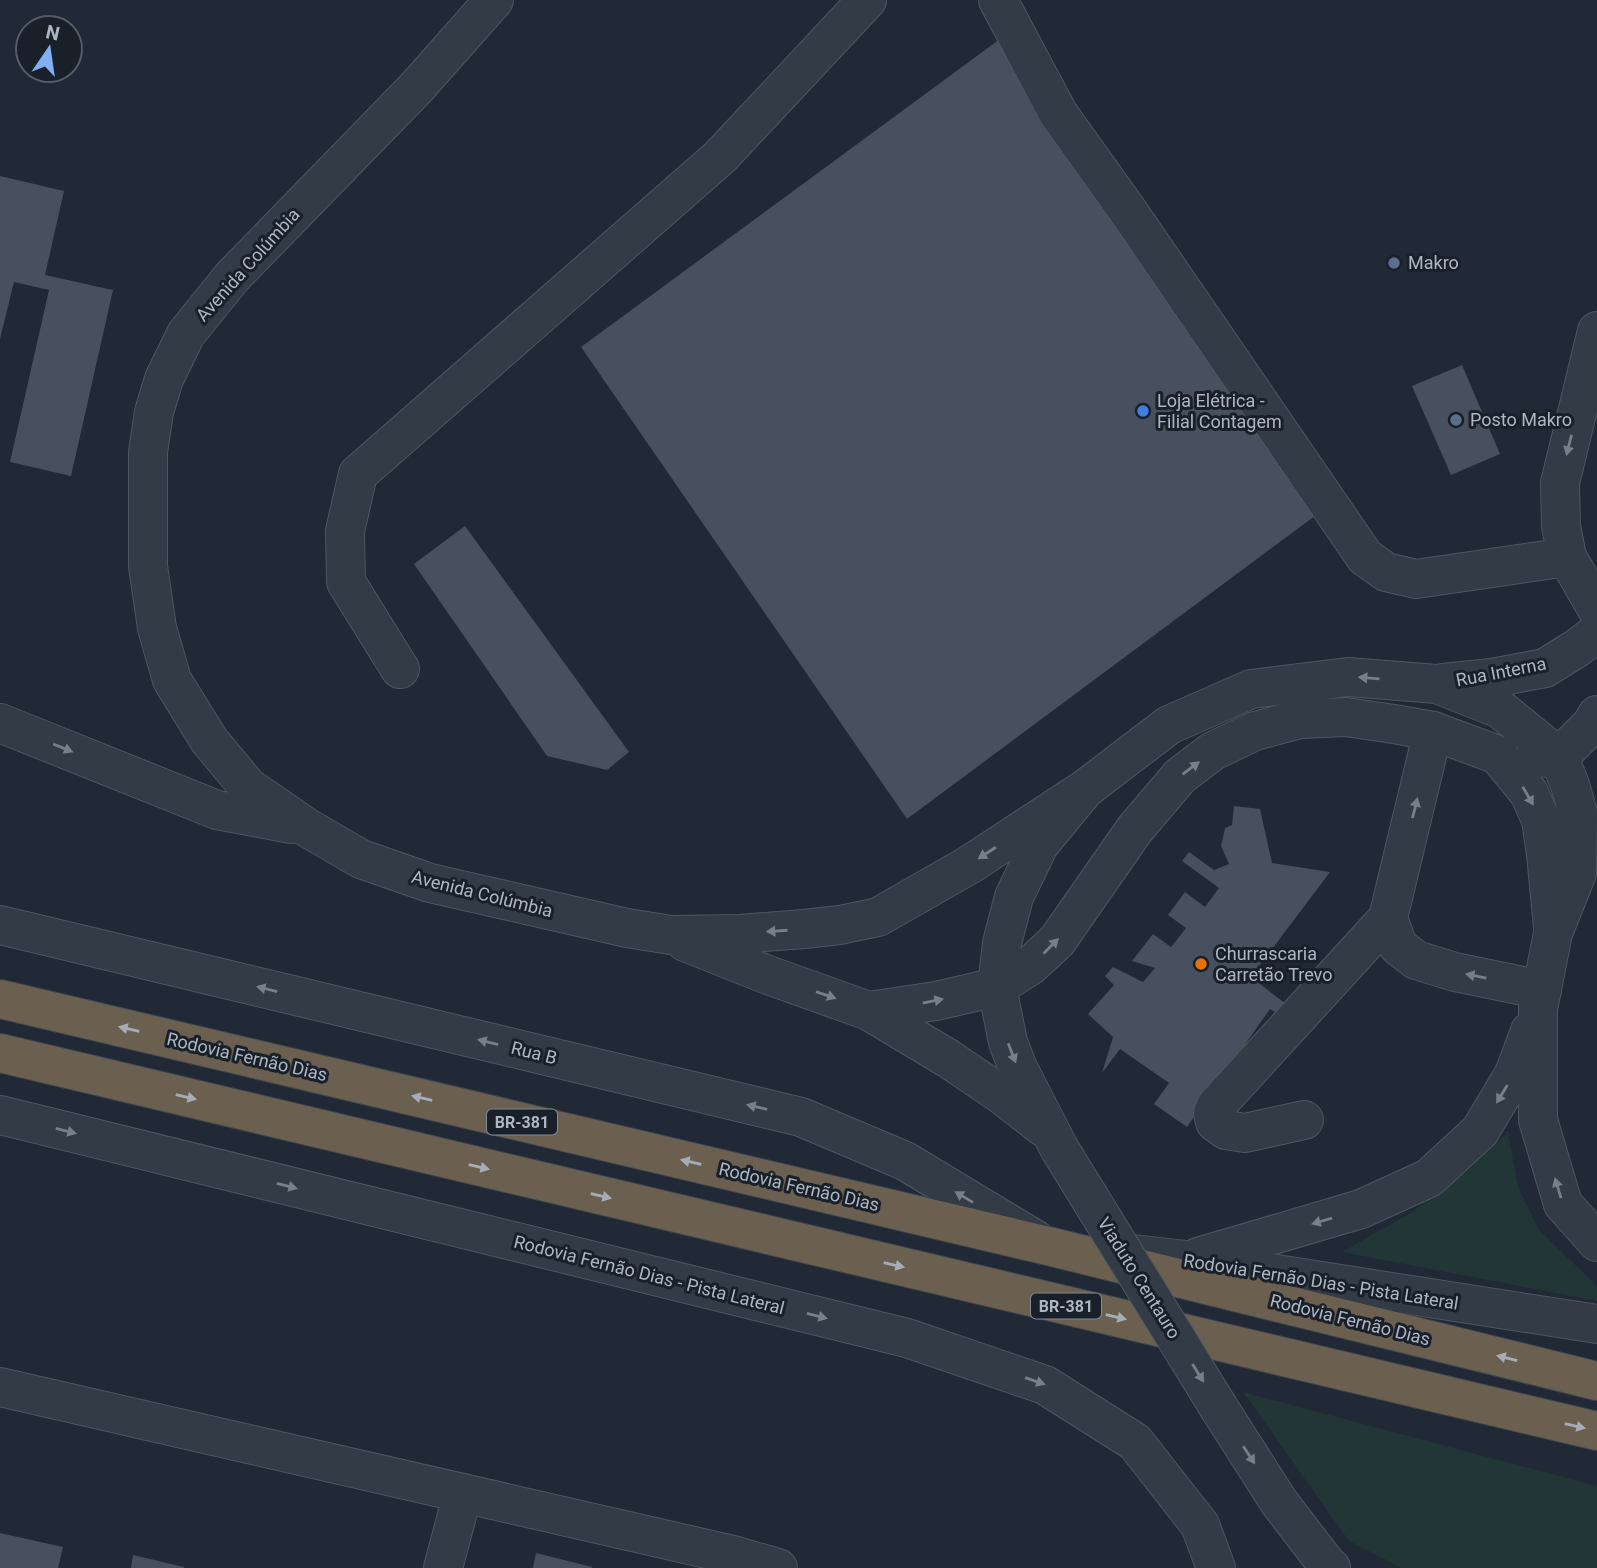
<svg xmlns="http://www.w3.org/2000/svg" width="1597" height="1568" font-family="Roboto,sans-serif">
<rect width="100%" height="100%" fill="#202935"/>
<g fill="#233637">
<polygon points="1508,1132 1518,1187 1539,1230 1597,1286 1597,1301 1342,1252 1412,1212 1467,1171"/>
<polygon points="1243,1392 1597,1486 1597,1568 1402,1568 1349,1541"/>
</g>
<g fill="#46505f">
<polygon points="1000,39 1327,507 907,819 581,347"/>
<polygon points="0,176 64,191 45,275 113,290 71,476 10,462 49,290 14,282 0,339"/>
<polygon points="1462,365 1500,454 1451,475 1412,386"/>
<polygon points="465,526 629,752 607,770 547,756 414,564"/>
<polygon points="1234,806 1260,809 1272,863 1330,872 1251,977 1295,1011 1288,1020 1270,1009 1187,1127 1154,1104 1169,1083 1120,1049 1102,1073 1113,1037 1088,1014 1114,985 1105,976 1113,967 1143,982 1155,968 1132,961 1153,934 1171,947 1186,928 1168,915 1185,892 1205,907 1219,888 1182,861 1189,852 1214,870 1229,864 1221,846 1225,828 1232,825"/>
<polygon points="0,1533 63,1547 58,1568 0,1568"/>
<polygon points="536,1553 592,1567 592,1568 533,1568"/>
<polygon points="133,1555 184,1567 184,1568 131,1568"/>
</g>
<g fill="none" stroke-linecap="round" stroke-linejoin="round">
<defs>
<g id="minor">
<polyline points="494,0 416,88 232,277 186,334 164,379 154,412 148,452 148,566 157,628 172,680 209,740 248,787 306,827 361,859 430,883 627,928 671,935 739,934 804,929 840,925 878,917 969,865 1085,789"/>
<polyline points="998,0 1058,113 1128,211 1365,557 1386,572 1416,579 1567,557"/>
<polyline points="1597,331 1560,483 1561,526 1567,557 1597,609"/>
<polyline points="400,669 346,582 345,531 358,474 720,157 867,0"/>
<polyline points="1443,683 1492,678 1545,668 1577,648 1597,633"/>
<polyline points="0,723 217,810 291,824"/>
<polyline points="1433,731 1388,918 1398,946 1416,960 1455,972 1542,990"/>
<polyline points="1535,758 1559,757 1591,725 1597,715"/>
<polyline points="0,925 801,1117 905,1161 1036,1240"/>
<polyline points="685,942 768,975 869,1011 949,1059 1002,1095 1043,1127"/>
<polyline points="869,1011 936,1001 997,987 1030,966 1057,941 1135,829 1180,776 1213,751 1255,731 1300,719 1346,717 1394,724 1433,731 1498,755 1529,793 1541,820 1546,854 1553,927"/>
<polyline points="0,1115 907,1338 1045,1385 1135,1442 1200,1525 1216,1568"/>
<polyline points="1304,1120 1245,1133 1226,1130 1215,1122 1213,1113 1216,1106 1388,918"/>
<polyline points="1059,1148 1017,1066 1008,1042 997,987 1002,943 1014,897 1039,845 1085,789 1169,725 1251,689 1348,677 1437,684 1500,709 1559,757 1570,785 1578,813 1577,873 1553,933 1538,1009 1538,1120 1563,1204 1597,1242"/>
<polyline points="1133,1254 1186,1260 1597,1324"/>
<polyline points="1198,1257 1361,1209 1429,1178 1480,1131 1514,1074 1530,1031"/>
<polyline points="0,1387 733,1555 778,1568"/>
<polyline points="1219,1408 1279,1502 1328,1566 1331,1568"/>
<polyline points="443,1568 463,1493"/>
</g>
<g id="highway">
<polyline points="0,999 1044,1245 1597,1381"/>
<polyline points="0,1053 1597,1431"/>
</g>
</defs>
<use href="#minor" stroke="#4e5661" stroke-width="40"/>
<use href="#highway" stroke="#3e4650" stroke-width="40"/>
<use href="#minor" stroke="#333b46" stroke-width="38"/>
<use href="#highway" stroke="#6b6050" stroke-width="38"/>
<defs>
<polyline id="minor-bridge" points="1059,1148 1219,1408"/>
</defs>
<use href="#minor-bridge" stroke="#4e5661" stroke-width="40" stroke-linecap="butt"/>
<use href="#minor-bridge" stroke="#333b46" stroke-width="38"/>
</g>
<defs><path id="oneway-solid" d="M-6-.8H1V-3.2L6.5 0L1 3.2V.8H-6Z" transform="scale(1.75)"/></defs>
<g fill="#767f8b">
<use href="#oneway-solid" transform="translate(1569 445) rotate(104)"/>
<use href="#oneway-solid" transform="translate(1369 678) rotate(-175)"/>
<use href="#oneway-solid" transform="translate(63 748) rotate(22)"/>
<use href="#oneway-solid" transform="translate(1191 768) rotate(-37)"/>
<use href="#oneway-solid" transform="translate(1528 796) rotate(60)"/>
<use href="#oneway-solid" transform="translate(1415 808) rotate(-76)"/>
<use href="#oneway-solid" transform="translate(987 853) rotate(147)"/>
<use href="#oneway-solid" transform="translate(777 931) rotate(176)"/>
<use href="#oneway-solid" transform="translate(1051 946) rotate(-45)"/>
<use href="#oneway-solid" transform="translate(1476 976) rotate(-169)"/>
<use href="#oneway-solid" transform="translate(267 989) rotate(-166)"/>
<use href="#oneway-solid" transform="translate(826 995) rotate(19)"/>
<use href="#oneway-solid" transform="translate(933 1001) rotate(-11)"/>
<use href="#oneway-solid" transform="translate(488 1042) rotate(-166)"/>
<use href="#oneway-solid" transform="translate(1012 1053) rotate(69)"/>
<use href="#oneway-solid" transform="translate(1502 1094) rotate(121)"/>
<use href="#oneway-solid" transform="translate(757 1107) rotate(-167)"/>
<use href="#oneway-solid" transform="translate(66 1131) rotate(14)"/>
<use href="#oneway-solid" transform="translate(287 1186) rotate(14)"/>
<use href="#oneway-solid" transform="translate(1558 1188) rotate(-107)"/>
<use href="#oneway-solid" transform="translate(964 1197) rotate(-149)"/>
<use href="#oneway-solid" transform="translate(1322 1221) rotate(164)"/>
<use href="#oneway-solid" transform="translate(817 1316) rotate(14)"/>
<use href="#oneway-solid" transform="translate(1198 1373) rotate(58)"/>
<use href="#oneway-solid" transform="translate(1035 1381) rotate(19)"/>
<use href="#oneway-solid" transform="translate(1249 1455) rotate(57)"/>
</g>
<g fill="#a6adb8">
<use href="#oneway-solid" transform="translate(129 1029) rotate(-167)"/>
<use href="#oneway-solid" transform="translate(186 1097) rotate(13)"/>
<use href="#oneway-solid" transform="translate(422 1098) rotate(-167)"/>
<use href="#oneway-solid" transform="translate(691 1162) rotate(-167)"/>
<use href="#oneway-solid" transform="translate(479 1167) rotate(13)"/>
<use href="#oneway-solid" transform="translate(601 1196) rotate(13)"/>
<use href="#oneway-solid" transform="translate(894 1265) rotate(13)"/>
<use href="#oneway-solid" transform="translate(1116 1317) rotate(13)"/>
<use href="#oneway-solid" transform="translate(1507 1358) rotate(-166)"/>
<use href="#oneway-solid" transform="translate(1575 1426) rotate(13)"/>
</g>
<g fill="#5c6f8a" stroke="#19202a" stroke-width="2.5">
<circle cx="1394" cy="263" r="7"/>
<circle cx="1456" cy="420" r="7"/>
</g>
<circle fill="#3f7fe0" stroke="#19202a" stroke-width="2.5" cx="1143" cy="411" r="7"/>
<circle fill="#e8710a" stroke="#19202a" stroke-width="2.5" cx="1201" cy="964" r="7"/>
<g text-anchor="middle" stroke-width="6" stroke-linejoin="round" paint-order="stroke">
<g fill="#19202a" stroke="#818995" stroke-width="2">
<rect x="487" y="1109.5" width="70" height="25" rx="5"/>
<rect x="1031" y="1293.5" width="70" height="25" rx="5"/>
</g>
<g font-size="16" font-weight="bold" fill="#adb6c3">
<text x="522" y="1128">BR-381</text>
<text x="1066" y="1312">BR-381</text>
</g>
<g font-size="18" fill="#adb6c3" stroke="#19202a" text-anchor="start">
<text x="1408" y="269">Makro</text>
<text x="1157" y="407">Loja Elétrica -<tspan x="1157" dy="21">Filial Contagem</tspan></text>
<text x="1470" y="426">Posto Makro</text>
<text x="1215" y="960">Churrascaria<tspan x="1215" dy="21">Carretão Trevo</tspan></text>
</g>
<g font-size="18" fill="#adb6c3" stroke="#19202a">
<text transform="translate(248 265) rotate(-48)" y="6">Avenida Colúmbia</text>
<text transform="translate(1501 672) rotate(-11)" y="6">Rua Interna</text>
<text transform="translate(482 894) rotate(14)" y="6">Avenida Colúmbia</text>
<text transform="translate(534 1053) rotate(14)" y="6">Rua B</text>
<text transform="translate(247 1057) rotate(13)" y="6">Rodovia Fernão Dias</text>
<text transform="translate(799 1187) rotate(13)" y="6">Rodovia Fernão Dias</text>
<text transform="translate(649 1275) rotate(14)" y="6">Rodovia Fernão Dias - Pista Lateral</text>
<text transform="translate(1139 1278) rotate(58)" y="6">Viaduto Centauro</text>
<text transform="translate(1321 1282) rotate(9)" y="6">Rodovia Fernão Dias - Pista Lateral</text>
<text transform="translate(1350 1320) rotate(14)" y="6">Rodovia Fernão Dias</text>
</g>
</g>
<g transform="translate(49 49) rotate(13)"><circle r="33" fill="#19202a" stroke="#545c67" stroke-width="2"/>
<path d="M0-5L12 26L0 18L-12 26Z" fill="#81aff3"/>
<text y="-10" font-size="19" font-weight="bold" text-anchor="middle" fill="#adb6c3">N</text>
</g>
</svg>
